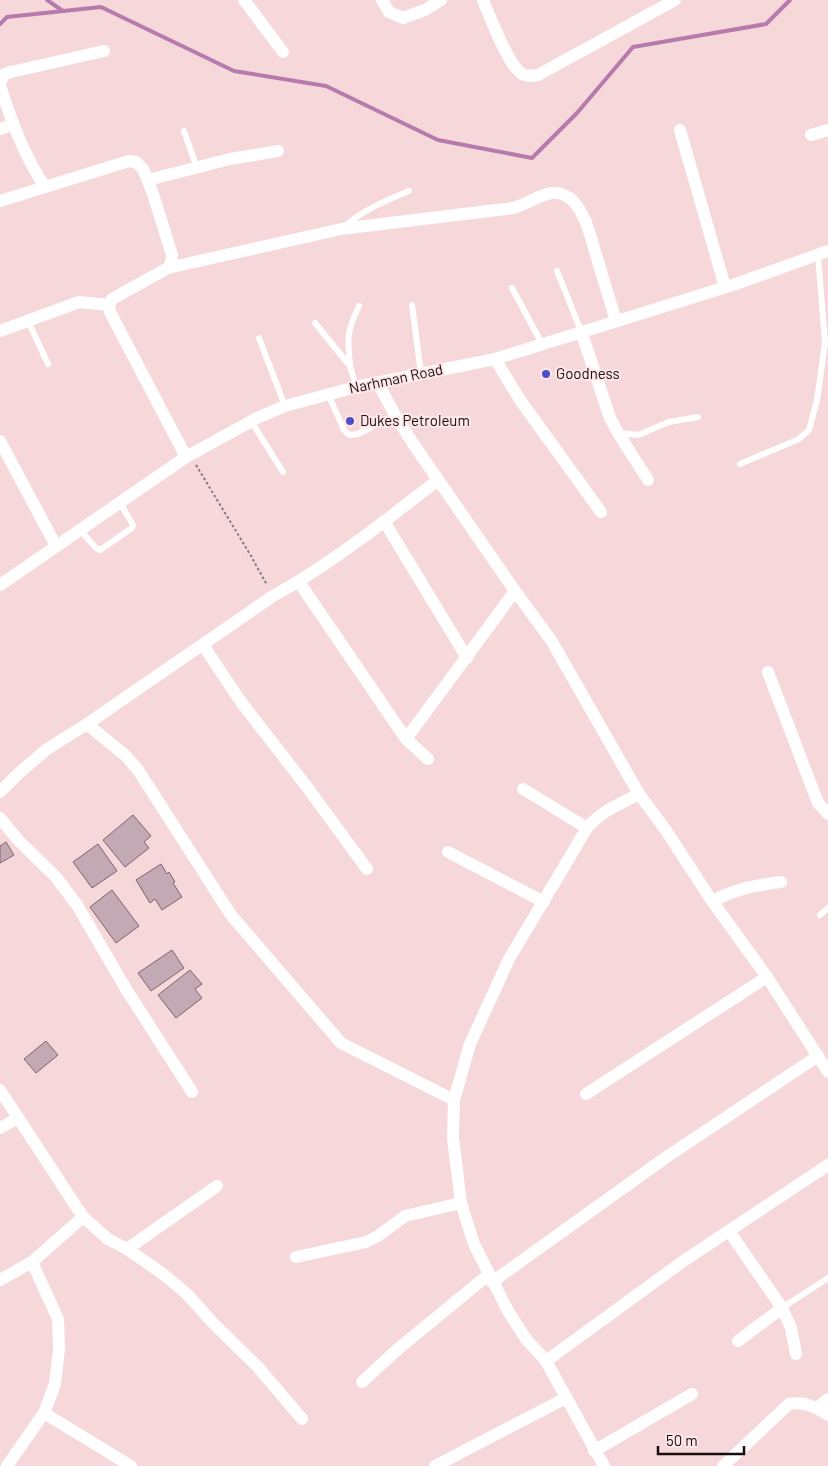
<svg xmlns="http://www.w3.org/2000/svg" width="828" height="1466" font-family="Barlow,sans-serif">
<rect width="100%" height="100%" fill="#f6d8db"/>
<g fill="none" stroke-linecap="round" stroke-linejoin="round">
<g stroke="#b67aac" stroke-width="4">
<polyline points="47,0 63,11"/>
<polyline points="0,24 7,17 101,7 234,71 326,86 438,140 532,158 577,113 633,47 766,24 790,0"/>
</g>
</g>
<g fill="#c3a9b3" stroke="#7b646d">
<polygon points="133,815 151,836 144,842 149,848 125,867 103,840"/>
<polygon points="6,842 14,855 0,863 0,846"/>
<polygon points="98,844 117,871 92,888 73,862"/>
<polygon points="161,864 167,874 169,872 175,882 173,883 182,897 162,910 155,899 150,903 136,880"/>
<polygon points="112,890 139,926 116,943 90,907"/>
<polygon points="172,950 184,968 151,991 138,973"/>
<polygon points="190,970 202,984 195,989 202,998 176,1018 158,995"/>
<polygon points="46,1041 58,1055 36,1073 24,1059"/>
</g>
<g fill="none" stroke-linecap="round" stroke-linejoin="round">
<polyline stroke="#897577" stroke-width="2" stroke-dasharray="2.5 2.5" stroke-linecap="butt" points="196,465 251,556 267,585"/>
<g stroke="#fff" stroke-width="6">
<polyline points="184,131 197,168"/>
<path d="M344 227C363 210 385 201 409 191"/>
<polyline points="557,271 581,331"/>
<polyline points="512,288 542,344"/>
<polyline points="412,305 421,374"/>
<polyline points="28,321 48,364"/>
<polyline points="315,323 350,366 356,387"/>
<polyline points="259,338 285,406"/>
<path d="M350 364C347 337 347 331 359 306"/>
<polyline points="328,394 344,430 349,435 358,434 395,415"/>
<polyline points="251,421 283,472"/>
<polyline points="619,433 638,435 669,422 698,417"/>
<polyline points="740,464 799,439 809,430 817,400 825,343 818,255"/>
<polyline points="80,530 96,548 100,550 103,548 132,528 133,525 120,503"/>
<polyline points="820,915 828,908"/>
<polyline points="782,1308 828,1278"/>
</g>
<g stroke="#fff" stroke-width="12">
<polyline points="244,0 283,52"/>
<polyline points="382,0 389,12 403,18 425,10 441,0"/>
<path d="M483 0C490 17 508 65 522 74 528 77 532 76 538 75L675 0"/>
<polyline points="0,82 5,74 11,72 104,51"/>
<path d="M0 85C11 121 24 156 45 187L129 161 136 162 143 169 153 194 172 255 171 263 168 268 112 299 109 305 110 312 186 457"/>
<polyline points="0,129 12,125"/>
<polyline points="680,130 725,287"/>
<polyline points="811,135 828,130"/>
<polyline points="148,180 230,159 278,151"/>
<polyline points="0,201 45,187"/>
<path d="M168 268 341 229 513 208C526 205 538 195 552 193 559 192 568 196 573 201 587 216 591 239 597 258 603 279 610 300 616 321"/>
<polyline points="0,331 79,302 109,305"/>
<polyline points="581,331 610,418 618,433 648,480"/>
<polyline points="495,359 520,400 601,512"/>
<polyline points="378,383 395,415 414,445 515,591 551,640 639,794 665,829 712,901 767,977 828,1072"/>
<polyline points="0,441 56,546"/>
<polyline points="384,521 467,658"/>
<polyline points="299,582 406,739 428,759"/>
<polyline points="0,585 186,457 257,418 285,406 356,387 495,359 736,284 828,251"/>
<polyline points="203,645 241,702 307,787 367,869"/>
<polyline points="768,672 818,803 828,814"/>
<polyline points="87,724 126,756 138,770 231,915 341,1043 454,1100"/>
<polyline points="406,739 515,591"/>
<polyline points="523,789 587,828"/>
<path d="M0 792 19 773 47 749 87 724 273 596C331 564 385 521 438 480"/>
<polyline points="0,818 19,841 55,876 77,905 126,989 192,1092"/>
<polyline points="448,852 544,902"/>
<path d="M712 901C737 889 754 885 781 882"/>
<polyline points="0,1090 83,1217 108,1239 127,1249 163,1274 187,1294 213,1323 257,1366 302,1419"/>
<polyline points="586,1094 767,977"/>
<polyline points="0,1128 18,1118"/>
<polyline points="729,1231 782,1308 738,1341"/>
<polyline points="127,1249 217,1186"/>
<polyline points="296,1257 366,1242 378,1236 405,1216 461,1203"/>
<polyline points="0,1280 32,1262 83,1217"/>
<polyline points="492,1282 665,1158 818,1056"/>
<polyline points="782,1308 791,1328 796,1354"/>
<polyline points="546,1361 682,1262 828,1165"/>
<polyline points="362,1382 398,1349 488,1275"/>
<polyline points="817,1408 828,1399"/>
<polyline points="44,1413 131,1466"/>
<polyline points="594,1451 692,1394"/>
<polyline points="7,1466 44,1413 55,1384 59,1349 58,1319 32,1262"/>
<polyline points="435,1466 566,1398"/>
<path d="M604 1466 546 1361 526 1339 508 1311 474 1244 461 1203 453 1138 454 1100 470 1044 509 959 587 828C601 811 620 804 639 794"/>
<path d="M723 1466 789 1404C804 1401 816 1407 828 1415"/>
</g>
</g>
<g fill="#4b4fc5" stroke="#ffe7e9" stroke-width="2">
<circle cx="546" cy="374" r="5"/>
<circle cx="350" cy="421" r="5"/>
</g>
<g text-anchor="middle" stroke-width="4" stroke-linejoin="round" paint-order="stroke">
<g font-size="15" fill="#170d0e" stroke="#ffe7e9" text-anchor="start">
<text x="556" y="379">Goodness</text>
<text x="360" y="426">Dukes Petroleum</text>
</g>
<g font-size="15" fill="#170d0e" stroke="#ffe7e9">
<text transform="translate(396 379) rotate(-12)" y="5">Narhman Road</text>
</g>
</g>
<path d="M658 1446v8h86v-8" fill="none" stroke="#170d0e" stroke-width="2.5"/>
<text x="666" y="1446" font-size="15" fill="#170d0e" stroke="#ffe7e9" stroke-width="4" paint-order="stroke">50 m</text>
</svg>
